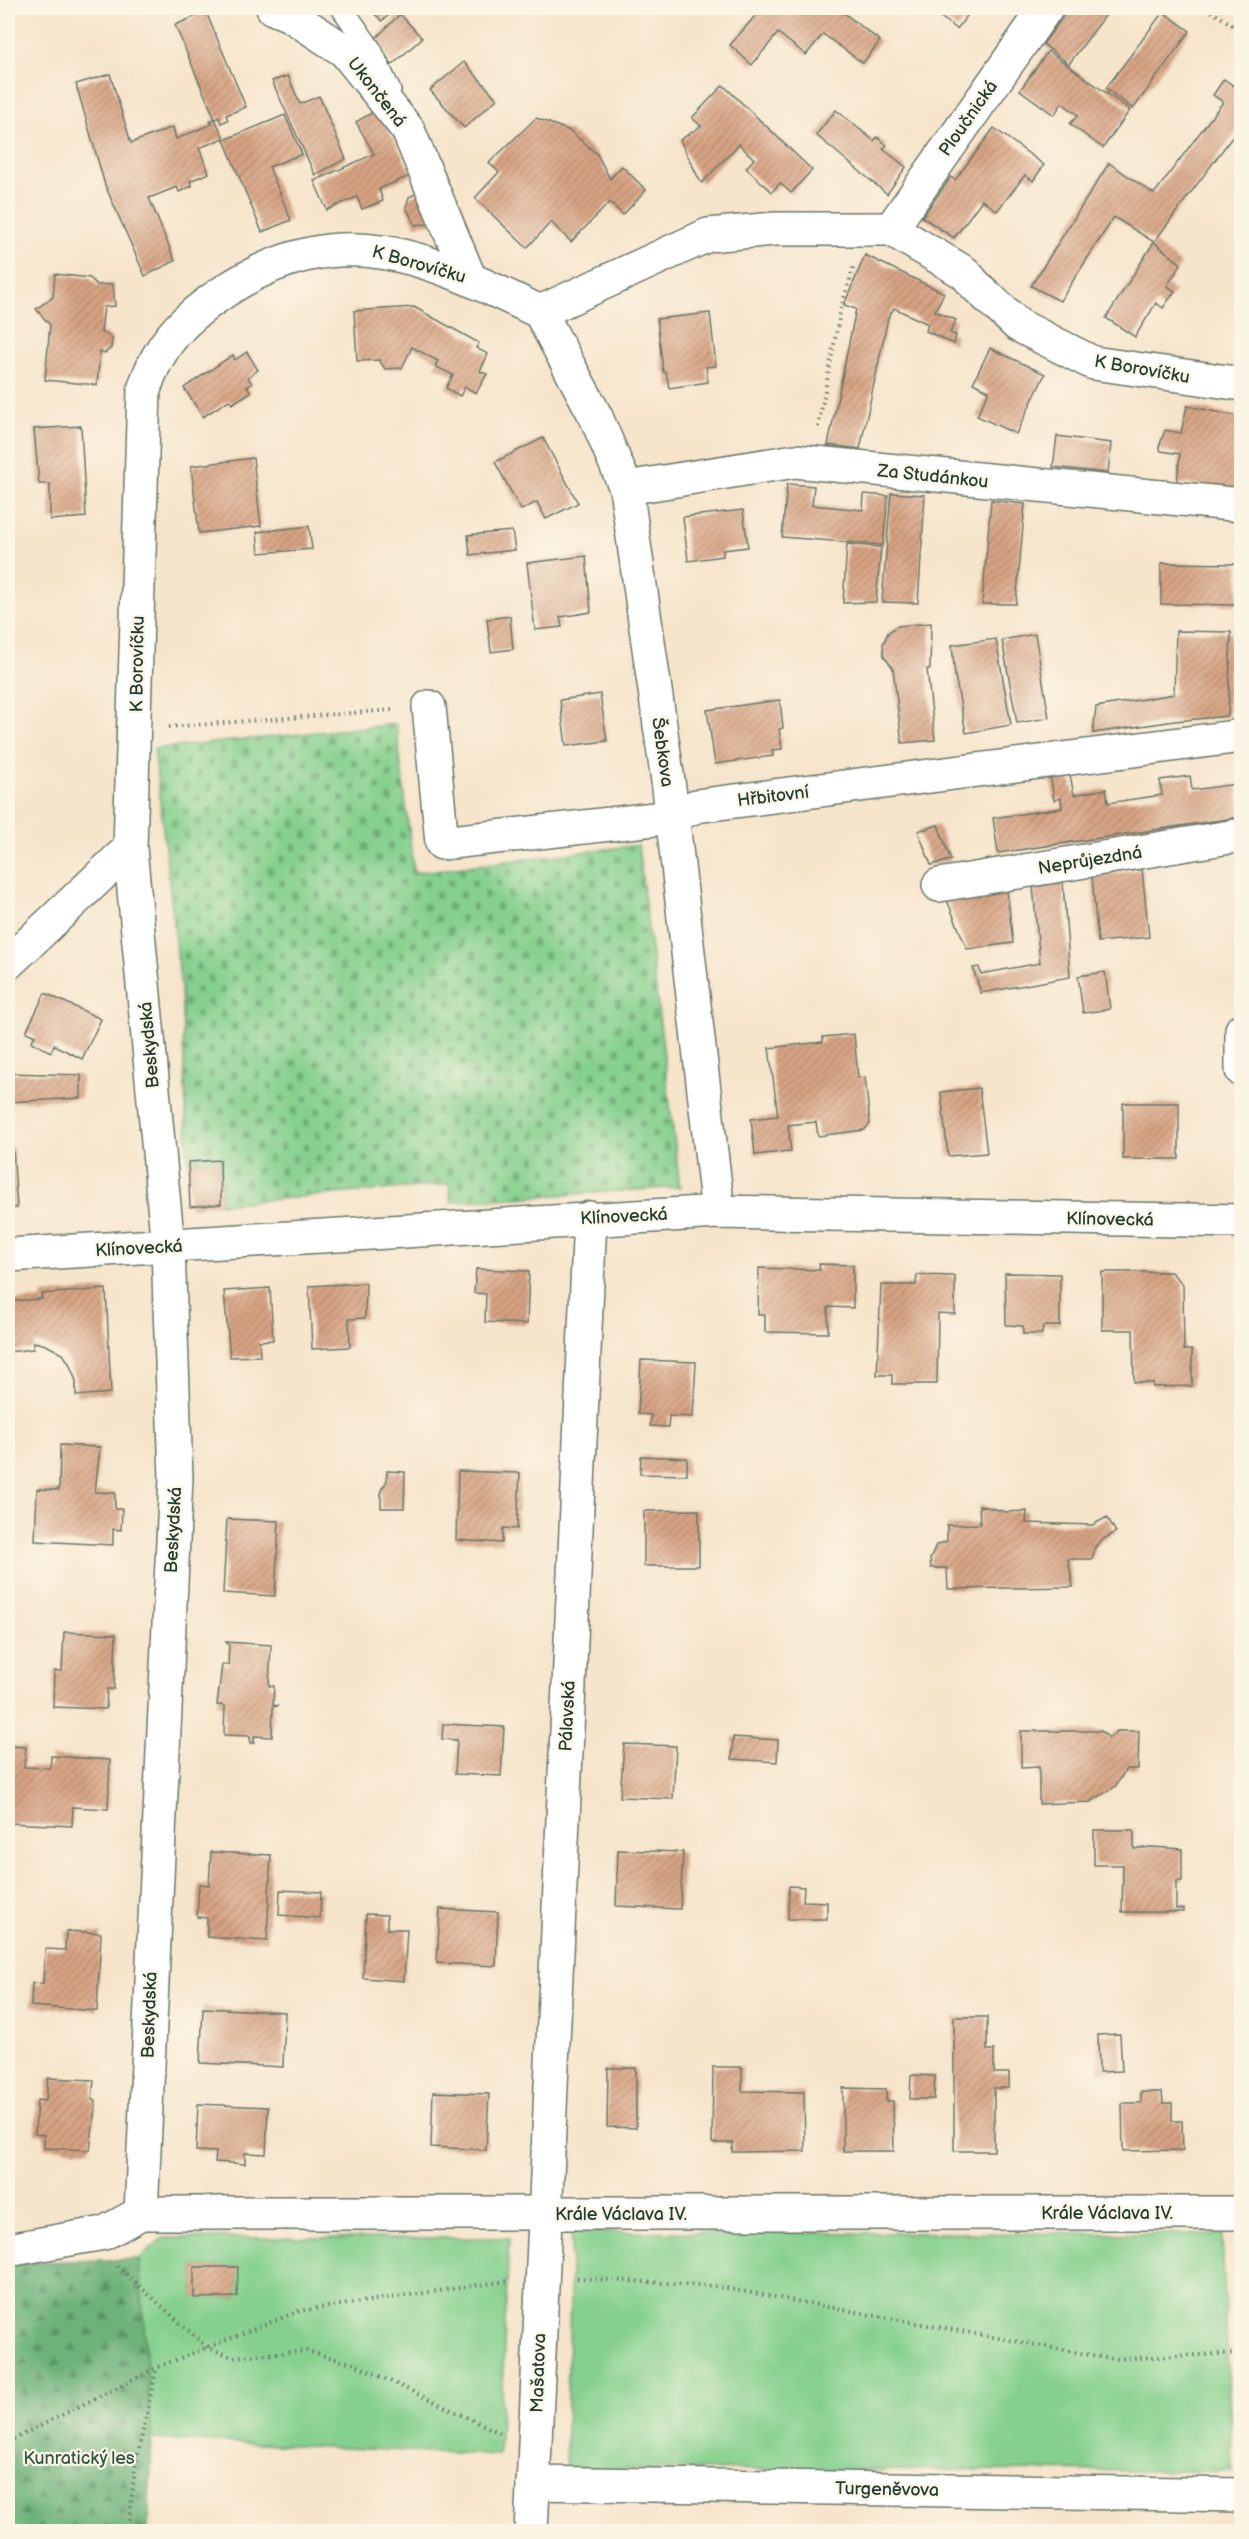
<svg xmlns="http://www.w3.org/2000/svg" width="1249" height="2539" font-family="'Balsamiq Sans',sans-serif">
<defs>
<pattern id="forest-firs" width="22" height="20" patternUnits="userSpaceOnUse" patternTransform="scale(1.5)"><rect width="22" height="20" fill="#6cb279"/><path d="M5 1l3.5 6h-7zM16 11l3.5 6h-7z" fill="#589264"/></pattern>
<pattern id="cemetery-stones" width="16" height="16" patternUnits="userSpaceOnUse" patternTransform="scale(1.5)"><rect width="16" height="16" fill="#85d08e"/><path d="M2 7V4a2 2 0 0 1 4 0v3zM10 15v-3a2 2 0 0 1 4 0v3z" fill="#6caa75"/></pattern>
<pattern id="building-hatch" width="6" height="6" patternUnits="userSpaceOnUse" patternTransform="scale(1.5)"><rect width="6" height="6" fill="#d8a383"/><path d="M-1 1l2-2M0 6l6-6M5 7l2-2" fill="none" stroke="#af866c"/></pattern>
</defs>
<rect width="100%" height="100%" fill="#fcf5e5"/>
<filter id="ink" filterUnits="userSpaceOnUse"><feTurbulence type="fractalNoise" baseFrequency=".0167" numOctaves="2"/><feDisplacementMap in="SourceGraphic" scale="12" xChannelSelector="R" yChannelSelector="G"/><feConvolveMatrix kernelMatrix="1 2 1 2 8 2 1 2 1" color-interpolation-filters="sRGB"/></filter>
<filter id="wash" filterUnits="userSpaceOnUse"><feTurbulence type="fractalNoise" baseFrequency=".008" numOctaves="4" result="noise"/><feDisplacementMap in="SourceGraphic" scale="24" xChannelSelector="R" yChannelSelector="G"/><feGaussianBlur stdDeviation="1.35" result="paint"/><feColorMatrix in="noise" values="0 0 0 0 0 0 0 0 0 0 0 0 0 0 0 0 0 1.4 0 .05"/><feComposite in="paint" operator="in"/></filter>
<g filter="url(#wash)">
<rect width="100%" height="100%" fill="#f6e4cb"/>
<g fill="#85d08e" stroke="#528661" stroke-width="1.5" fill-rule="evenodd">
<polygon points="572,2232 1222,2234 1232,2471 565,2469"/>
<path d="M164 2238H509L499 2455 152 2439 139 2259ZM194 2267H237V2297H194Z"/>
</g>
<polygon fill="url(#forest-firs)" stroke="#467856" stroke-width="1.5" points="139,2259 152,2439 148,2531 8,2531 8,2263"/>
<polygon fill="url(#cemetery-stones)" stroke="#528661" stroke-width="1.5" points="396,724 414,873 638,845 680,1187 451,1202 449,1184 221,1204 220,1161 188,1162 181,988 154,749"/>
<g id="blocks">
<g fill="url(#building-hatch)">
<polygon points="369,8 397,8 382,21"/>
<polygon points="762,8 843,8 844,13 880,41 863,63 823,34 806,55 778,33 752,65 730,45"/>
<polygon points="928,8 973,8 957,29"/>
<polygon points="1069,8 1111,8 1069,64 1043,44"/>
<polygon points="206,12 246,107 226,115 228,120 221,123 219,117 215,119 175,25"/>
<polygon points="1163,12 1190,31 1133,109 1106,88"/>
<polygon points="400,14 422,38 392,65 375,39"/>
<polygon points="1048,51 1130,110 1103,148 1070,124 1078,115 1062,103 1054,115 1020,90"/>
<polygon points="464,62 497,99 464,128 430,90"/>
<polygon points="110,74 131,143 173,127 176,139 212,124 210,121 215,119 224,138 199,148 209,173 190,181 192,186 179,192 177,187 149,198 175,261 145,276 105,185 76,84"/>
<polygon points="288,76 300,104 319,96 346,159 315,175 272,81"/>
<polygon points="1242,76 1242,124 1154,242 1181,264 1167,286 1175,291 1163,308 1156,303 1135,337 1106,318 1154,242 1114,217 1060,301 1031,286 1109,163 1154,194 1223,102 1213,95 1224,79 1234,86"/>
<polygon points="723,85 812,170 791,193 780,183 772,192 746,168 754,159 739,144 702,183 700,181 680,140 701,126 692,118"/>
<polygon points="378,109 412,175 379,189 383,201 362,209 357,197 327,210 314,181 374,154 356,122"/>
<polygon points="836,110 874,141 877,137 887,145 883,149 906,167 887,194 816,135"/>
<polygon points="285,115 302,154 269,167 291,220 262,232 224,140"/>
<polygon points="536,118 570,131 597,154 610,179 622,166 646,190 623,215 610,202 571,242 551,222 527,248 475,198 499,172 489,163"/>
<polygon points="994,128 1044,165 1033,181 1025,175 997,211 982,200 954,238 922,217 951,177 955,180"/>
<polygon points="422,191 437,223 415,225 406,207 409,197"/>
<polygon points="865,255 944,293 935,311 956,320 950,333 956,335 954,344 926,331 928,324 894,308 888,318 860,449 828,445 856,309 844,305"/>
<polygon points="55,274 90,278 97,285 113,284 115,306 104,307 101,333 107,334 112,339 111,348 105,353 100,352 97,385 45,380 50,325 36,309 53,297"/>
<polygon points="414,307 479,343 476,348 488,354 480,371 487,374 476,393 465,387 460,396 446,388 453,375 435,366 438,361 412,347 402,368 385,369 379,360 357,361 354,311"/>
<polygon points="710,313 716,366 706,367 708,382 669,388 666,372 663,372 657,319"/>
<polygon points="990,348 1045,374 1016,434 977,416 989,391 973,383"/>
<polygon points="247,352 258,370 248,377 252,384 247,387 251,392 232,404 229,400 203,417 184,388 233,355 235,360"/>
<polygon points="1187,406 1242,417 1242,490 1177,483 1180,454 1161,451 1159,447 1165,430 1181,433"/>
<polygon points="81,426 86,517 50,520 50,484 39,484 34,429"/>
<polygon points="1057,436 1111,443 1108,473 1053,467"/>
<polygon points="543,438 578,503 546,519 537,502 521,510 495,462"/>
<polygon points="253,458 261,526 199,533 191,466"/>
<polygon points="787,484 814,486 812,505 863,510 864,494 888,496 883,545 782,537"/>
<polygon points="891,493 925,495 918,603 882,602"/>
<polygon points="991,500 1025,504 1016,604 982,604"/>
<polygon points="743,510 748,547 723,550 723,556 688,561 683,517"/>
<polygon points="309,526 312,549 259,553 257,532"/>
<polygon points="512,531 515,550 470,555 468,535"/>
<polygon points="847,544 881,547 876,602 843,603"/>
<polygon points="586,556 591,612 560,617 562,627 535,630 527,563"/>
<polygon points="1161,563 1239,564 1238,605 1161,604"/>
<polygon points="510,616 513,649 491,652 487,619"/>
<polygon points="931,623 930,669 927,669 935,740 902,743 893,668 884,656 883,644 888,633 897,626"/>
<polygon points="1176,631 1231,632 1228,716 1175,721 1093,733 1096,707 1174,694"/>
<polygon points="1035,634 1049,718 1017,723 1002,640"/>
<polygon points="996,639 1011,725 966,733 955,676 952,645"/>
<polygon points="600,694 607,741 566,746 560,700"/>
<polygon points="780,700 783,728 779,729 782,749 772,750 773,756 715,764 707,710"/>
<polygon points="1069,770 1074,795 1106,789 1108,803 1162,795 1160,780 1190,776 1192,790 1237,784 1241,817 998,853 993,818 1062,808 1061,798 1054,800 1050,773"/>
<polygon points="938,825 951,860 931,865 918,831"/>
<polygon points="1142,869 1149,937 1098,942 1092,877"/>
<polygon points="1063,882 1070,977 981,993 973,968 979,967 981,974 1040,963 1033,887"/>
<polygon points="1007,891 1013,943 967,949 947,900"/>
<polygon points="1105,972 1110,1009 1083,1013 1078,976"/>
<polygon points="45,993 101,1019 82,1059 54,1045 51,1052 31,1042 35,1036 26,1032"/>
<polygon points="854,1034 858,1078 865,1077 870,1124 864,1130 818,1136 816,1122 788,1125 791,1151 755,1155 751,1119 778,1116 769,1048 823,1042 823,1037"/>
<polygon points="8,1073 81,1075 81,1098 8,1102"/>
<polygon points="979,1088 987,1153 948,1156 941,1092"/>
<rect x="1123" y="1103" width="56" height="56"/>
<polygon points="13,1148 17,1208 8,1208 8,1149"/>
<polygon points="220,1160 221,1204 190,1207 188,1162"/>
<polygon points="819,1264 853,1265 853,1308 828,1307 828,1333 765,1332 765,1315 758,1315 759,1268 820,1270"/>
<polygon points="476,1269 529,1271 527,1324 485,1322 486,1294 474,1293"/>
<polygon points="1102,1272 1171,1272 1183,1284 1184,1350 1192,1350 1192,1386 1153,1387 1153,1383 1134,1382 1133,1330 1102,1330"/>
<polygon points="1005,1273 1060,1274 1060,1326 1043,1326 1042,1334 1023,1334 1023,1326 1006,1325"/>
<polygon points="917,1275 955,1276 955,1314 938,1313 937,1384 892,1384 892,1375 877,1375 881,1285 916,1285"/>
<polygon points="366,1283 365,1318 349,1319 350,1347 312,1349 309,1286"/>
<polygon points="270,1288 273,1340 259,1341 260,1356 230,1357 224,1291"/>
<polygon points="106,1289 111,1393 76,1396 76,1381 69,1363 63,1354 46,1345 34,1342 33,1349 8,1352 8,1301 42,1299 41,1294"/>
<polygon points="641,1360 696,1362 693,1417 669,1416 668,1427 650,1426 651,1415 638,1414"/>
<polygon points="60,1445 100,1447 95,1492 115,1493 115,1509 122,1509 121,1530 113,1529 113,1545 35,1541 37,1489 59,1490"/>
<polygon points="641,1456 687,1458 687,1475 640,1474"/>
<polygon points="387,1471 405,1472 404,1508 381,1508 381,1490 387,1481"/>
<polygon points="458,1471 520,1473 517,1529 503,1528 502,1543 456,1540"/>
<polygon points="979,1505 1006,1512 1027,1511 1026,1523 1093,1525 1107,1517 1116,1532 1102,1540 1095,1547 1092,1559 1068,1559 1073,1587 948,1589 947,1568 931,1568 930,1559 936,1545 947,1541 947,1525 980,1524"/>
<polygon points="699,1510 699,1566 644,1566 644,1511"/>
<polygon points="227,1519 279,1521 275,1596 223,1593"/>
<polygon points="64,1632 116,1634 114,1689 107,1689 106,1709 53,1707 54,1671 62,1671"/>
<polygon points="226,1642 271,1645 269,1686 274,1686 273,1705 278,1706 273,1707 272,1737 254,1736 254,1743 250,1743 250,1736 224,1735 225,1706 217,1705 222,1665 228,1665 229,1645"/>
<polygon points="443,1724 504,1727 501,1776 455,1774 457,1740 442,1739"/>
<polygon points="1021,1731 1101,1731 1109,1738 1117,1731 1139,1731 1138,1769 1126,1769 1115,1787 1090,1802 1039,1804 1039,1767 1021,1768"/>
<polygon points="733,1737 778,1740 777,1762 732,1759"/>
<polygon points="624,1744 676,1746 673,1799 620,1797"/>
<polygon points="8,1746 26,1747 24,1767 50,1768 51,1756 110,1760 108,1809 73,1807 72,1826 8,1823"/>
<polygon points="1094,1830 1134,1830 1134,1849 1152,1847 1182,1849 1182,1881 1176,1881 1176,1909 1183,1909 1183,1912 1122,1912 1123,1865 1094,1865"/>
<polygon points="618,1850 683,1852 680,1909 616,1906"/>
<polygon points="211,1852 271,1855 267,1941 207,1937 207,1918 197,1917 199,1884 209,1885"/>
<polygon points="789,1886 804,1887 803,1901 827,1902 827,1919 788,1919"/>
<polygon points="280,1890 321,1892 320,1918 279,1915"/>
<polygon points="440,1909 498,1912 496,1966 437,1963"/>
<polygon points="366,1914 387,1915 387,1929 407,1929 404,1981 363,1978"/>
<polygon points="66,1931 101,1933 97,2011 31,2006 32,1983 43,1984 45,1949 65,1950"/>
<polygon points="203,2008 285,2012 283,2067 200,2063"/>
<polygon points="954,2017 987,2017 987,2050 994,2050 994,2073 1009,2073 1009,2088 994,2088 994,2151 954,2151"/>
<polygon points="1120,2034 1122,2071 1099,2072 1098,2035"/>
<polygon points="713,2067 742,2067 742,2091 804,2092 805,2151 732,2152 733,2143 712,2143"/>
<polygon points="608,2068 636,2068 636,2128 607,2127"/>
<polygon points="911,2075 935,2076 934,2099 910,2099"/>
<polygon points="48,2078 94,2080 92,2100 96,2101 90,2150 44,2148 44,2135 35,2134 37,2100 46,2101"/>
<polygon points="843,2088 886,2089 886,2101 893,2101 894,2151 843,2151"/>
<polygon points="433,2092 489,2094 486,2150 431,2147"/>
<polygon points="1141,2092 1162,2092 1163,2103 1172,2103 1172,2121 1182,2121 1183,2150 1123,2151 1122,2103 1141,2103"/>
<polygon points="198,2104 268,2107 266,2154 245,2153 245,2164 215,2162 216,2152 196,2151"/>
<polygon points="194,2267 238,2267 237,2297 194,2298"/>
</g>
</g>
</g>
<g filter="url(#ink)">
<use href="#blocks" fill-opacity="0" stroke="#6a7769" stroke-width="1.5"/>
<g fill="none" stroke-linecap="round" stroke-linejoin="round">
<defs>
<polyline id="lane" points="342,8 371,50 390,91"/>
<g id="street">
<polyline points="273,8 290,15 345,51 408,130 469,277"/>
<polyline points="891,229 1046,8"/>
<polyline points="540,312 596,417 626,488 669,788 718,1212"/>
<polyline points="626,488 795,461 1242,505"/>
<polyline points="429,707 442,843 672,817 696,806 1242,736"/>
<polyline points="130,848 168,1247 176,1478 141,2213"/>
<polyline points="939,885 1242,835"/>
<path d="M8 963 130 848 144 390C158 344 184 318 225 291 341 215 427 257 540 312L708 235 775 229H891L965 273 975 285 1018 325 1093 363 1242 384"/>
<polyline points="1242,1030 1242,1070"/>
<polyline points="8,1255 718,1212 1242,1221"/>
<polyline points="8,2250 104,2233 141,2213 1242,2213"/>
<polyline points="533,2483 1242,2495"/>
<polyline points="531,2532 590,1218"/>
</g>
</defs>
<use href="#lane" stroke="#6a7769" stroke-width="24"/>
<use href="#street" stroke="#6a7769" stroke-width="36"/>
<g stroke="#6a7769" stroke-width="4" stroke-dasharray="1.5 4.5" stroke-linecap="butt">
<polyline points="1206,8 1242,31"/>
<polyline points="818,427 841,308 854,265"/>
<polyline points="169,727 392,710"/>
<polyline points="117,2266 207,2347 232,2357 306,2351 352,2363 500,2433"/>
<polyline points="577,2278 714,2286 1113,2359 1242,2353"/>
<polyline points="8,2442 158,2367 299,2311 507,2281"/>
<polyline points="128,2532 135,2468 157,2367"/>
</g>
<use href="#lane" stroke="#fff" stroke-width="21"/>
<use href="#street" stroke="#fff" stroke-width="33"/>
</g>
</g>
<g text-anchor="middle" stroke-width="4.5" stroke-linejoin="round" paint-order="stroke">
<g font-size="18" fill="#1f3d34" stroke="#fcf5e5">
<text transform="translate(377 92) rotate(52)" y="6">Ukončená</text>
<text transform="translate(968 118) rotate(-55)" y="6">Ploučnická</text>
<text transform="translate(419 264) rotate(16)" y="6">K Borovíčku</text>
<text transform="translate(1142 369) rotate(10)" y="6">K Borovíčku</text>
<text transform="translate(933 476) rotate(6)" y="6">Za Studánkou</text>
<text transform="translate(137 664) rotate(-89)" y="6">K Borovíčku</text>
<text transform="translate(663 752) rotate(82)" y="6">Šebkova</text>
<text transform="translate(773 796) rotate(-7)" y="6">Hřbitovní</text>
<text transform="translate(1090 860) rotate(-9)" y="6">Neprůjezdná</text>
<text transform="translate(149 1045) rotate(-95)" y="6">Beskydská</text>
<text transform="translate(624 1216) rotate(-3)" y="6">Klínovecká</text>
<text transform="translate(1110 1219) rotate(1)" y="6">Klínovecká</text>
<text transform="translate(139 1248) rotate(-3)" y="6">Klínovecká</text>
<text transform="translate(173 1530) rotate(-87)" y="6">Beskydská</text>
<text transform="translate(567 1716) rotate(-87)" y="6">Pálavská</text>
<text transform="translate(149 2015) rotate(-88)" y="6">Beskydská</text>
<text x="1107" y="2219">Krále Václava IV.</text>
<text x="621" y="2220">Krále Václava IV.</text>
<text transform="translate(538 2373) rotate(-88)" y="6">Mašatova</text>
<text transform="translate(887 2489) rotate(1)" y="6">Turgeněvova</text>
</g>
<g font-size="18" fill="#335a46" stroke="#fcf5e5">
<text x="79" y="2464">Kunratický les</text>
</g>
</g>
<rect width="1249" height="2539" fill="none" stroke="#fcf5e5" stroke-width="30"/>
</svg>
